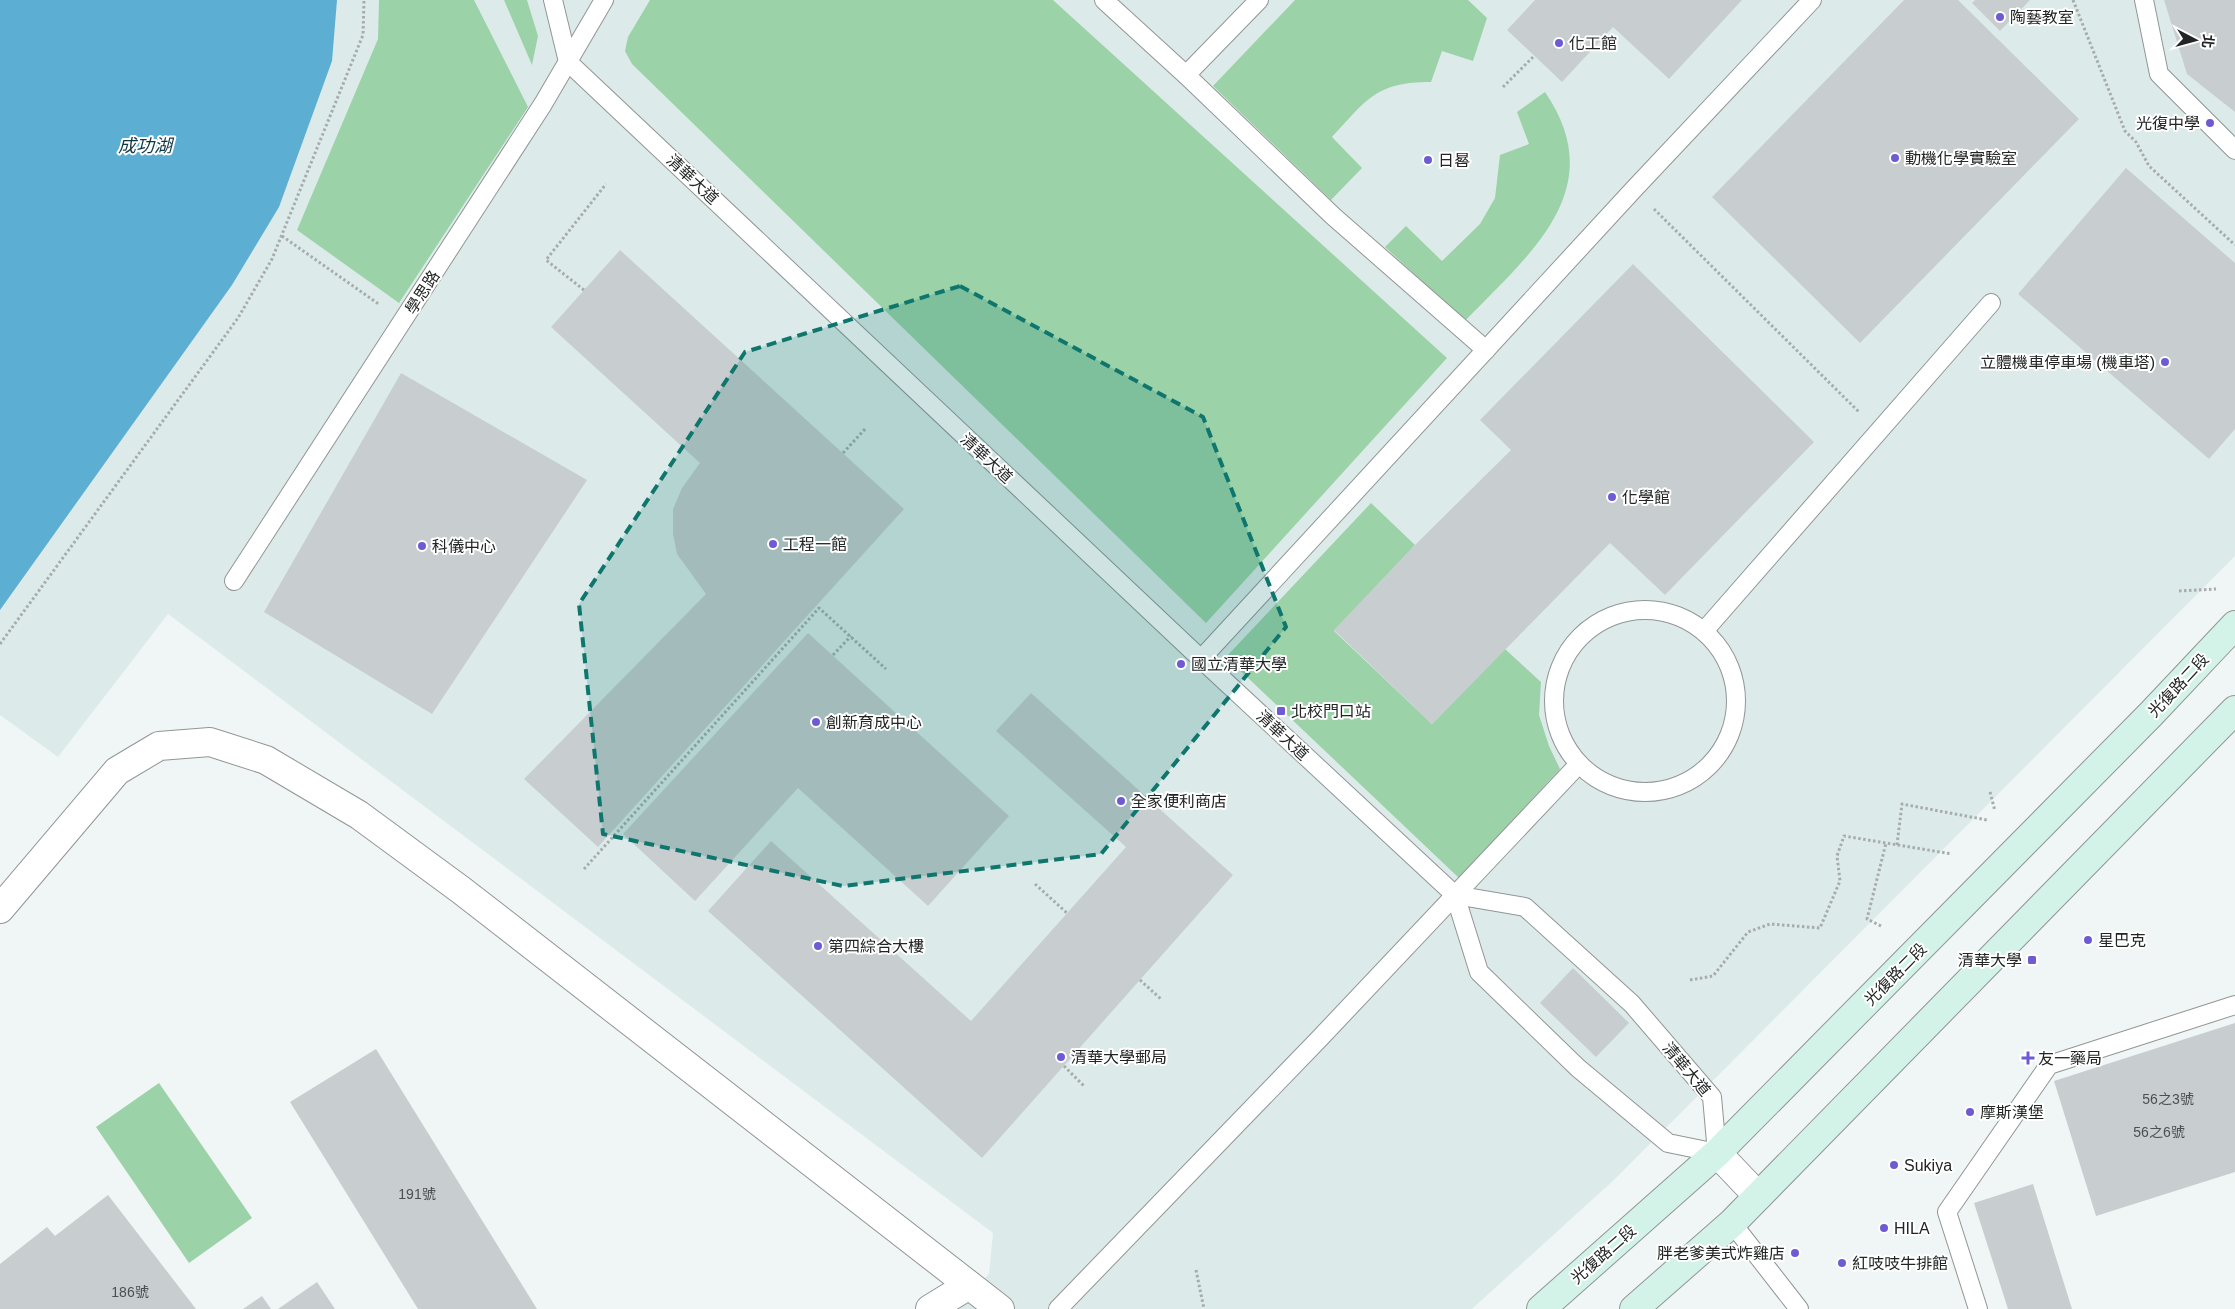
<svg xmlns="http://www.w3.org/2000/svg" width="2235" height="1309" font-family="Helvetica,'Noto Sans TC',sans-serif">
<rect width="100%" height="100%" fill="#f0f6f5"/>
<polygon fill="#dcebea" points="0,0 2235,0 2235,556 1615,1179 1472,1309 950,1309 989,1274 993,1233 168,614 58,757 0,715"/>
<g fill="#9cd2a8">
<polygon points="379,0 474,0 528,107 399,303 297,230 378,39"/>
<polygon points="504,0 527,0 538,36 532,65"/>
<polygon points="650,0 1053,0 1447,358 1206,623 632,64 625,51 628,37"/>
<path d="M1295 0H1468L1487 18 1473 61 1442 51 1431 82C1375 82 1367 100 1332 137L1362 168 1331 200 1213 86Z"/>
<path d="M1545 92C1612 190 1529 254 1465 321L1385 247 1406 226 1442 261 1480 224 1495 198 1500 155 1529 144 1517 112Z"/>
<polygon points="1371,503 1415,545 1334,631 1432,724 1505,649 1541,682 1539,715 1549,746 1560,769 1459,878 1226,657"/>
<polygon points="159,1083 252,1218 189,1263 96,1127"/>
</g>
<polygon fill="#5caed2" points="0,0 337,0 332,61 279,207 232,285 0,610"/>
<g fill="#c8cecf">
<polygon points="1535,0 1742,0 1669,79 1613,27 1562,82 1507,30"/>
<polygon points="1904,0 1958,0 2079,119 1860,343 1712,197"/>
<polygon points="1975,0 2030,0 2000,31 1972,3"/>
<polygon points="2164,0 2235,0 2235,112 2187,74"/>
<polygon points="2126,168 2235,263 2235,429 2209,459 2018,294"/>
<polygon points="620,250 904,509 598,847 524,779 706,594 677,554 673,534 673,509 682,488 700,463 551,327"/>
<polygon points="1633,264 1814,442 1665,595 1610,543 1432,724 1334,630 1415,545 1511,450 1480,420"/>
<polygon points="401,373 587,480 432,714 264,612"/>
<polygon points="808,633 1009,816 928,906 798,788 695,901 623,834"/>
<polygon points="1031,693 1233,875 982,1158 708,911 771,841 971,1021 1126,847 996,731"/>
<polygon points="1573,968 1629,1023 1596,1057 1540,1003"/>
<polygon points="2235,1023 2235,1172 2096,1216 2054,1081"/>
<polygon points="376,1049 537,1309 418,1309 290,1102"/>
<polygon points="2033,1184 2072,1309 2008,1309 1974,1203"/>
<polygon points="108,1195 196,1309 0,1309 0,1264 47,1227 55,1236"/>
<polygon points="317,1282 335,1309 278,1309"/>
<polygon points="262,1296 271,1309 243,1309"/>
</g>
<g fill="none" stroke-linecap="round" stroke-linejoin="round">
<defs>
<g id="service">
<polyline points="553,0 568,62 1201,659 1455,895 1479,972 1578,1068 1668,1143 1717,1153 1712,1097 1632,1004 1525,907 1455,895"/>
<polyline points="1104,0 1186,75"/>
<polyline points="1259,0 1186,75 1333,216 1486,350"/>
<polyline points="2144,0 2159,74 2235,150"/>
<polyline points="234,581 543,104 604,0"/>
<circle cx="1645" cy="701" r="91"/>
<polyline points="1704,631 1991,303"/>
<polyline points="1201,659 1634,189 1812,0"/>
<polyline points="1732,1223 1799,1309"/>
<polyline points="1058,1309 1320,1038 1578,765"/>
<polyline points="1978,1309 1947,1212 2049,1065 2235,1005"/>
</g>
<g id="minor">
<polyline points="0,909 117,771 159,746 210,742 266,760 359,815 461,890 1000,1309"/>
<polyline points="1717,1153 1758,1196"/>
<polyline points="930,1309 969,1285"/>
</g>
<g id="secondary">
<polyline points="1541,1309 1717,1153 2151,714 2235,625"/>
<polyline points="1634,1309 1732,1223 2235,710"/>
</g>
</defs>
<use href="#service" stroke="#919695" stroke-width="20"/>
<use href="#minor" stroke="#919695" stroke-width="30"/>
<use href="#secondary" stroke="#919695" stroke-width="30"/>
<g stroke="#a7abab" stroke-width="3" stroke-dasharray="2.5 2.5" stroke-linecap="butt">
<polyline points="2073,0 2125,131 2136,142 2149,166 2235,245"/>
<polyline points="1503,87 1534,56"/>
<polyline points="1654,209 1859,412"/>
<polyline points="282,236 380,305"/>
<polyline points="584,290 546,260 606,184"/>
<polyline points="843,453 866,428"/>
<polyline points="2179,591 2216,589"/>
<polyline points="0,644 238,318 272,259 363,35 364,0"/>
<polyline points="833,655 851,636"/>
<polyline points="1990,792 1995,811"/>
<polyline points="1897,845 1902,804 1987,820"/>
<polyline points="584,869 819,608 886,669"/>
<polyline points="1035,884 1067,913"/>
<polyline points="1881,926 1867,919 1886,843"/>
<polyline points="1140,980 1162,1000"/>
<polyline points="1690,980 1713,976 1748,932 1770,924 1820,928 1840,881 1837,856 1844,836 1952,854"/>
<polyline points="1064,1066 1085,1087"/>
<polyline points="1196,1270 1204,1309"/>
</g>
<use href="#service" stroke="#fff" stroke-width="18"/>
<use href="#minor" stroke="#fff" stroke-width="28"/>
<use href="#secondary" stroke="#d3f2e8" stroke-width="28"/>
</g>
<path fill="#0f766e" fill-opacity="0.2" stroke="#0f766e" stroke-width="4" stroke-dasharray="10 6" stroke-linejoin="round" d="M960 286 1203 417 1286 627 1101 854 843 886 603 834 579 604 745 352Z"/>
<g fill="#6e5ad3" stroke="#fff" stroke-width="2">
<circle cx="2000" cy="17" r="5"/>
<circle cx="1559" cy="43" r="5"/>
<circle cx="2210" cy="123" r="5"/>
<circle cx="1895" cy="158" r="5"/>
<circle cx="1428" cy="160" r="5"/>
<circle cx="2165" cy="362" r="5"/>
<circle cx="1612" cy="497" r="5"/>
<circle cx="773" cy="544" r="5"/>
<circle cx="422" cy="546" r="5"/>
<circle cx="1181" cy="664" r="5"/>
<rect x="1276" y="706" width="10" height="10" rx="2.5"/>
<circle cx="816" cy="722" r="5"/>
<circle cx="1121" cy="801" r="5"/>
<circle cx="2088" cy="940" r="5"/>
<circle cx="818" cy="946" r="5"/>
<rect x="2027" y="955" width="10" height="10" rx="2.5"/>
<circle cx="1061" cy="1057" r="5"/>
<path d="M2025.5 1050.5h5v5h5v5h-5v5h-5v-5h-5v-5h5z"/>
<circle cx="1970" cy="1112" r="5"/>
<circle cx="1894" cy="1165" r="5"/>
<circle cx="1884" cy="1228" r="5"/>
<circle cx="1795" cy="1253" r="5"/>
<circle cx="1842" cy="1263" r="5"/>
</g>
<g text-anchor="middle" stroke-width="4" stroke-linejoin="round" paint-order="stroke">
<g font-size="14" fill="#4c4f50">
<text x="2168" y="1104">56之3號</text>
<text x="2159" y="1137">56之6號</text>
<text x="417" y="1199">191號</text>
<text x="130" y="1297">186號</text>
</g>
<g font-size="16" fill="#232525" stroke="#fff" text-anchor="start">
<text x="2010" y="23">陶藝教室</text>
<text x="1569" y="49">化工館</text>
<text x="2200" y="129" text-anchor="end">光復中學</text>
<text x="1905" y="164">動機化學實驗室</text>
<text x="1438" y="166">日晷</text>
<text x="2155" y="368" text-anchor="end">立體機車停車場 (機車塔)</text>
<text x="1622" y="503">化學館</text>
<text x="783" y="550">工程一館</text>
<text x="432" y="552">科儀中心</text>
<text x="1191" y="670">國立清華大學</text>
<text x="1291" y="717">北校門口站</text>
<text x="826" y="728">創新育成中心</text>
<text x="1131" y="807">全家便利商店</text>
<text x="2098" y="946">星巴克</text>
<text x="828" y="952">第四綜合大樓</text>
<text x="2022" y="966" text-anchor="end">清華大學</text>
<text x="1071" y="1063">清華大學郵局</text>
<text x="2038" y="1064">友一藥局</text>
<text x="1980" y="1118">摩斯漢堡</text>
<text x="1904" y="1171">Sukiya</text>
<text x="1894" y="1234">HILA</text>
<text x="1785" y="1259" text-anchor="end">胖老爹美式炸雞店</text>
<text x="1852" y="1269">紅吱吱牛排館</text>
</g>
<g font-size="16" fill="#232525" stroke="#fff">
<text transform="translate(693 179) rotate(43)" y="6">清華大道</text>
<text transform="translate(422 292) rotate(-57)" y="6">學思路</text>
<text transform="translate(987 458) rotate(43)" y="6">清華大道</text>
<text transform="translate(2178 685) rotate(-47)" y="6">光復路二段</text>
<text transform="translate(1283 735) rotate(43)" y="6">清華大道</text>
<text transform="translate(1895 974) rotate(-45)" y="6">光復路二段</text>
<text transform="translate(1687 1069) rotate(50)" y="6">清華大道</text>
<text transform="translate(1603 1254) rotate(-41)" y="6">光復路二段</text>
</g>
<g font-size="18" font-style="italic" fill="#113746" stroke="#fff">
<text x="145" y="152">成功湖</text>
</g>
</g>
<g transform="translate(2195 40) rotate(96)" stroke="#ffffff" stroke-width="4" paint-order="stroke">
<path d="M0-4L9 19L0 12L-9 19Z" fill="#232525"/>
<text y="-8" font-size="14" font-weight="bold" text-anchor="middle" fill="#232525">北</text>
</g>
</svg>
